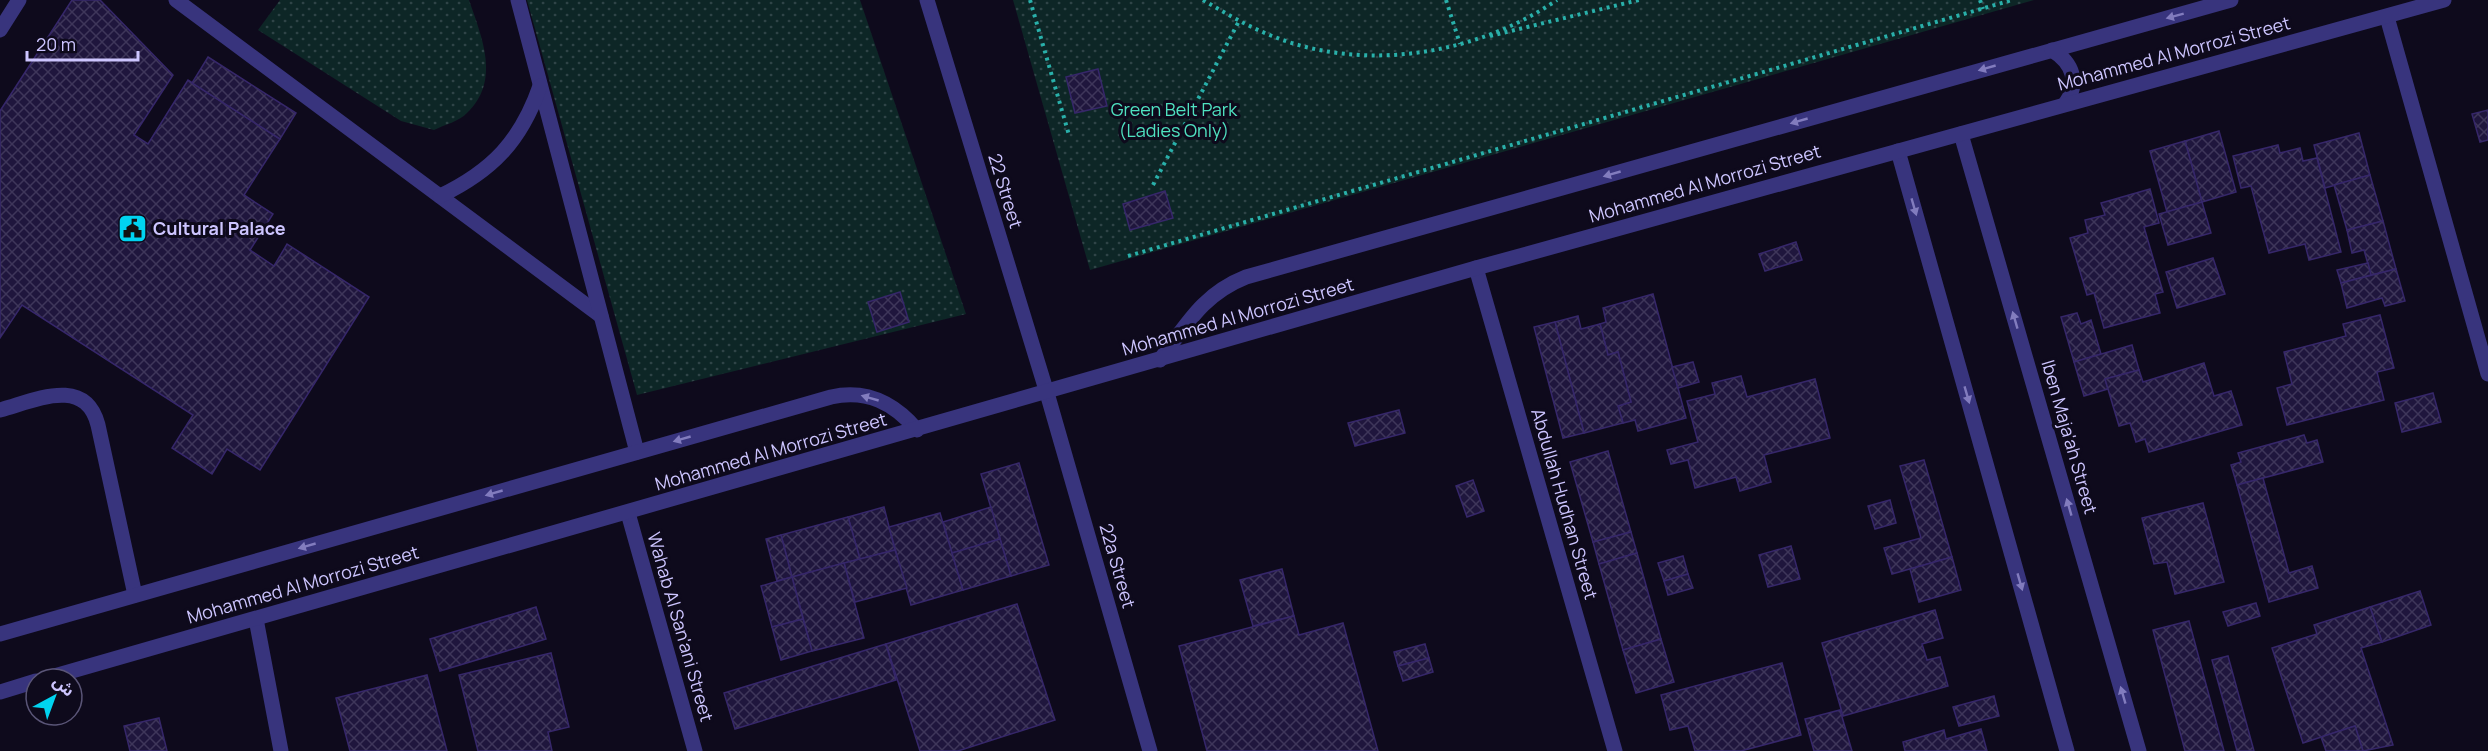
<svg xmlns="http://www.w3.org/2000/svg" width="2488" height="751" font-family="Manrope,'Noto Sans Arabic',sans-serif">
<defs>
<pattern id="grass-dots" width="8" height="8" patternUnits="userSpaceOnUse" patternTransform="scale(1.5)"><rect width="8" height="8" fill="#0d2626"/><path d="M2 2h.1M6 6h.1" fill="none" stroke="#2f4447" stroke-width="1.8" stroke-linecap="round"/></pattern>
<pattern id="building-cross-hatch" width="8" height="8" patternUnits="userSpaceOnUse" patternTransform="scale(1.5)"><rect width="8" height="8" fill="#1f163d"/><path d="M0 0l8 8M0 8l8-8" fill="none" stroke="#3e365a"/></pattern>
</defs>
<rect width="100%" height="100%" fill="#0e0a1c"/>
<g fill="url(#grass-dots)">
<path d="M280 0H469C482 38 501 81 467 113 460 121 444 125 434 130L401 121 258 30Z"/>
<polygon points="527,0 860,0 966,314 637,395"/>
<polygon points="1013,0 2034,0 1090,270"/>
</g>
<g fill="url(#building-cross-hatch)" stroke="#36276a" stroke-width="1.5">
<polygon points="72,0 100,0 173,75 134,135 148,144 188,80 280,139 244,195 273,214 250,250 274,266 287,244 369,297 260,470 227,449 212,474 172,448 193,415 22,305 0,338 0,111"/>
<polygon points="208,57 296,113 280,139 192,83"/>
<polygon points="1098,69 1107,106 1075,113 1066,77"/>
<polygon points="2488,110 2488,140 2480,142 2472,114"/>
<polygon points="2219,131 2236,192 2202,202 2185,141"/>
<polygon points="2359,133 2370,175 2325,188 2314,145"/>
<polygon points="2185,141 2202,202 2167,212 2150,151"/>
<polygon points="2278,145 2280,153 2300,148 2303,161 2317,158 2341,252 2309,260 2305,244 2269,253 2251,186 2241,188 2233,156"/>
<polygon points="2370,175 2383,221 2347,230 2334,185"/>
<polygon points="2150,189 2159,223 2144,227 2163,292 2155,294 2160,313 2104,328 2094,293 2087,295 2070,238 2088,233 2085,220 2105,215 2101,203"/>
<polygon points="1165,191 1173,218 1130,230 1123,204"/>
<polygon points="2202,202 2211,233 2168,245 2159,214"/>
<polygon points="2383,221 2396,269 2371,275 2364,250 2352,253 2347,230"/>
<polygon points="1796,242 1802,260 1765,271 1759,254"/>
<polygon points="2213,258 2225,294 2177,308 2166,272"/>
<polygon points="2368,263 2371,275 2341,283 2337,270"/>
<polygon points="2396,269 2405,301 2385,306 2382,298 2347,308 2341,283"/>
<polygon points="900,292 909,322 877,332 868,302"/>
<polygon points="1653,294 1686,418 1638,431 1635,420 1623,423 1618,406 1631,402 1618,352 1608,355 1600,324 1606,322 1603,308"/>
<polygon points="2077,313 2081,324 2091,320 2101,354 2074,362 2061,317"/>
<polygon points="2380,315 2394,368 2377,372 2384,400 2287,425 2277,388 2292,384 2284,352 2346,336 2343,324"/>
<polygon points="1578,316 1581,329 1600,324 1608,355 1618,352 1631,402 1618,406 1623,423 1584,433 1555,322"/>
<polygon points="1555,322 1584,433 1563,438 1534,327"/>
<polygon points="2132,345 2139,370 2105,379 2108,389 2084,396 2074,362"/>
<polygon points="1693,362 1699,382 1678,388 1672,367"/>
<polygon points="2204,363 2214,396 2231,391 2242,425 2149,452 2145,439 2136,442 2130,423 2119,426 2105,379 2139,370 2143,382"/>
<polygon points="1741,376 1747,397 1815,379 1830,438 1764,455 1771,482 1740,491 1736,477 1695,488 1688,460 1671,464 1667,450 1698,442 1687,401 1715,394 1712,383"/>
<polygon points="2433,393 2441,422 2402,432 2395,403"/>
<polygon points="1399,410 1405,433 1355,446 1348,423"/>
<polygon points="2304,435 2307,443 2317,440 2323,462 2237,485 2231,465 2241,462 2238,453"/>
<polygon points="1608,451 1631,532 1593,542 1570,462"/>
<polygon points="1924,460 1952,557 1892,574 1884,548 1921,538 1900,466"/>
<polygon points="1019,463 1049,565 1011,576 981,474"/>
<polygon points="2263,478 2289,573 2312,566 2318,588 2269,602 2237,485"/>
<polygon points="1473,480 1484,511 1467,517 1456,486"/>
<polygon points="1890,500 1896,523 1875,529 1868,506"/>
<polygon points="2203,503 2224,582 2175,594 2167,562 2154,564 2142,518"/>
<polygon points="884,507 895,550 860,559 848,517"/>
<polygon points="991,507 1000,539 952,553 943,522"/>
<polygon points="940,513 963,590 911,605 889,527"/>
<polygon points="848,517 860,559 792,577 781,535"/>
<polygon points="1631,532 1637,553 1599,564 1593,542"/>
<polygon points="781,535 792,577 777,581 766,539"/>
<polygon points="1000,539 1011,576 963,590 952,553"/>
<polygon points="1791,546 1800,579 1768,587 1759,555"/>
<polygon points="895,550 907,588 855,602 844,563"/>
<polygon points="1637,553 1661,639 1623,650 1599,564"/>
<polygon points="1683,556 1688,574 1664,581 1658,563"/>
<polygon points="1952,557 1961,590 1919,602 1910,569"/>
<polygon points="844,563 864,638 812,651 792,577"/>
<polygon points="1282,569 1294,616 1253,626 1240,580"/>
<polygon points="1688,574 1693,588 1668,595 1664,581"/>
<polygon points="792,577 803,619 772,627 761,586"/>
<polygon points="2420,591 2431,625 2382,642 2370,607"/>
<polygon points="2256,603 2260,616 2228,626 2223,612"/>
<polygon points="1017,604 1055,720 958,751 920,751 886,644"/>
<polygon points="536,607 546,639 440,671 430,639"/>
<polygon points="2370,607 2382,642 2361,648 2393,745 2363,751 2355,726 2303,743 2272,648 2317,634 2314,625"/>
<polygon points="1935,610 1943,638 1922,644 1927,660 1940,657 1948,686 1843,716 1822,643"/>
<polygon points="1294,616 1299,635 1343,623 1378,751 1207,751 1179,646"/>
<polygon points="803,619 812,651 781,660 772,627"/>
<polygon points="2189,621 2224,751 2185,751 2153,630"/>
<polygon points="1661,639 1674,682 1636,693 1623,650"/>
<polygon points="886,644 896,680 735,729 724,693"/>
<polygon points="1425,644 1429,658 1398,666 1394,652"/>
<polygon points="551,653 569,727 548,732 552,751 478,751 459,675"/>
<polygon points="2228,656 2254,751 2237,751 2212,660"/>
<polygon points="1429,658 1433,672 1403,681 1398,666"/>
<polygon points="1782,663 1801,735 1741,751 1695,751 1688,726 1670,730 1661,695"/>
<polygon points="427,675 447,751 350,751 336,698"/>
<polygon points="1994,696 1999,716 1959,726 1953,707"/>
<polygon points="1840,710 1852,751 1814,751 1805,719"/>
<polygon points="159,718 167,751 130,751 124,726"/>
<polygon points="2355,726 2363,751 2326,751 2321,737"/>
<polygon points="1981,729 1987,751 1905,751 1903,742 1944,730 1946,739"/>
</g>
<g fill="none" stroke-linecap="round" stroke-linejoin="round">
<g stroke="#29b0aa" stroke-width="4" stroke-dasharray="3 4.5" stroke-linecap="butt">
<polyline points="1030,0 1069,135"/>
<path d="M1203 0C1225 13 1247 26 1272 36 1364 73 1476 55 1557 0"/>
<polyline points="1446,0 1460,44"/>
<polyline points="1980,0 1983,9"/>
<polyline points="1490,36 1639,0"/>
<polyline points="1153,185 1239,21"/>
<polyline points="1128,256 2012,0"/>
</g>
<g stroke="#38347d" stroke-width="15">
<polyline points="176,0 601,316"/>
<polyline points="518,0 637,452"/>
<polyline points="0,30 19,0"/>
<path d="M440 196C492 171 521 141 540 86"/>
<path d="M1160 360C1187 324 1203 294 1246 277L2231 0"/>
<path d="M0 410C34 401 85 375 98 425L135 595"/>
<path d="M0 634 831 397C867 389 894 403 917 430"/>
</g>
<g stroke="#38347d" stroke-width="15">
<polyline points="927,0 1047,393 1150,751"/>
<polyline points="2387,17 2488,374"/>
<path d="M2052 50C2073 63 2080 83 2065 104"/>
<polyline points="1961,134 2139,751"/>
<polyline points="1898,151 2067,751"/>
<polyline points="1476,268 1615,751"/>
<polyline points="628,513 695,751"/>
<polyline points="256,619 281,751"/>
<polyline points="44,679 1476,268 2444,0"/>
<polyline points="0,692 36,681"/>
</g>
</g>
<defs><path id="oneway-solid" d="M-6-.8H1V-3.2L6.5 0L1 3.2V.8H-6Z" transform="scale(1.5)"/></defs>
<g fill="#827cbe">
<use href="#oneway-solid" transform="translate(2175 16) rotate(165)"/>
<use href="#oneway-solid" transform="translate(1987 68) rotate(164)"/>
<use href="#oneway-solid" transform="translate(1799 121) rotate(164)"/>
<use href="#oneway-solid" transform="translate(1612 174) rotate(164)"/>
<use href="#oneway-solid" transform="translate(1914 207) rotate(74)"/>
<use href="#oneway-solid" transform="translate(2015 320) rotate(-106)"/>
<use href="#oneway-solid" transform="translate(1967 395) rotate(74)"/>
<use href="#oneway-solid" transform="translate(870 398) rotate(-164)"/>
<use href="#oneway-solid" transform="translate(682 439) rotate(164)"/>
<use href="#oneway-solid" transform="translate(494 493) rotate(164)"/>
<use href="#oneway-solid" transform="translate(2069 507) rotate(-106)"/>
<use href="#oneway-solid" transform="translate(307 546) rotate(164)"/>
<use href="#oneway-solid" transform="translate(2020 582) rotate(74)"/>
<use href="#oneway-solid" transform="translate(2123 695) rotate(-106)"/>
</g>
<defs>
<symbol id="civic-square" viewBox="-11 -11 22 22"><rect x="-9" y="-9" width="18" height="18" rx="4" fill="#00d3f0" stroke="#0e0a1c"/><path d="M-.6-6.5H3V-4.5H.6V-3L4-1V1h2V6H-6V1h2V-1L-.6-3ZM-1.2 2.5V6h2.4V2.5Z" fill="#111"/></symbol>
</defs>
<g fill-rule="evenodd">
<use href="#civic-square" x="116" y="212" width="33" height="33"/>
</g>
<g text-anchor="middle" stroke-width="6" stroke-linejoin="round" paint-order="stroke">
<g font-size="18" fill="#cdc5ff" stroke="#0e0a1c">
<text transform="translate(2174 54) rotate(-15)" y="6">Mohammed Al Morrozi Street</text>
<text transform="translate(1705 184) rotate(-16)" y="6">Mohammed Al Morrozi Street</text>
<text transform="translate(1005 191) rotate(73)" y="6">22 Street</text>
<text transform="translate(1238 317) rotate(-16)" y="6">Mohammed Al Morrozi Street</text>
<text transform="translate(2069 437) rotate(74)" y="6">Iben Maja'ah Street</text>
<text transform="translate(771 452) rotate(-16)" y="6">Mohammed Al Morrozi Street</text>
<text transform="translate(1564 504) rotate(74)" y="6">Abdullah Hudhan Street</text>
<text transform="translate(1117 566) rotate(74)" y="6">22a Street</text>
<text transform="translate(303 585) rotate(-16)" y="6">Mohammed Al Morrozi Street</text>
<text transform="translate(680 627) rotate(74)" y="6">Wahab Al San'ani Street</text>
</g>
<g font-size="18" fill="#4fe1c0" stroke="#0e0a1c">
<text x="1174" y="116">Green Belt Park<tspan x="1174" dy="21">(Ladies Only)</tspan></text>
</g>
<g font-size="18" font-weight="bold" fill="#cdc5ff" stroke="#0e0a1c" text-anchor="start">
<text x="153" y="235">Cultural Palace</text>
</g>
</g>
<g transform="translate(54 697) rotate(41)"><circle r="28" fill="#0e0a1c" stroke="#5a5577" stroke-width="1.5"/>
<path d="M0-4.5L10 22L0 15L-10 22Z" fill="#00d3f0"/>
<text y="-9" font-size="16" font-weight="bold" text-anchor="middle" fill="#cdc5ff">ش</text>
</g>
<path d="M27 51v9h111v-9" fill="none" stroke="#cdc5ff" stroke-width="3"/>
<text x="36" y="51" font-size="18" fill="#cdc5ff" stroke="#0e0a1c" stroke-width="4.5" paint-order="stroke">20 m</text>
</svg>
